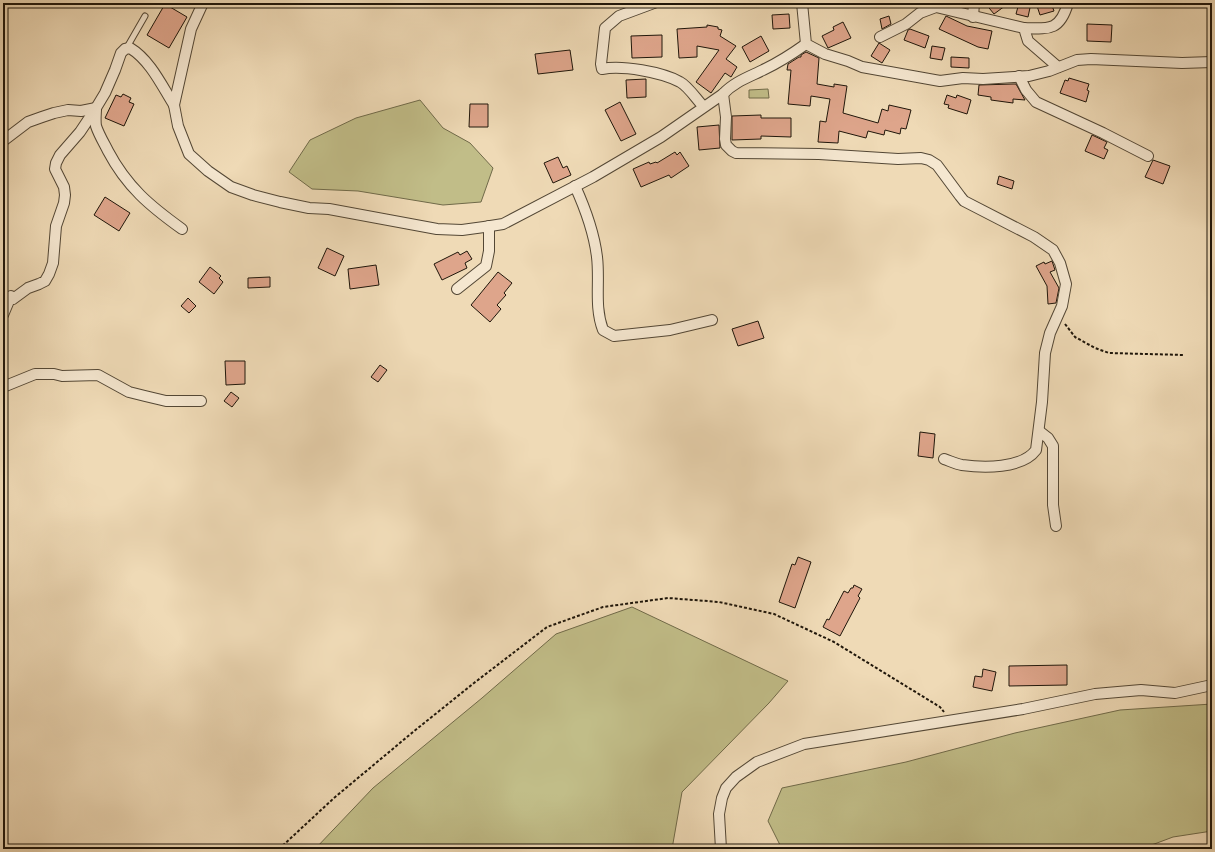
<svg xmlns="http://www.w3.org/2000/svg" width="1215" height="852" font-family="'IM FELL DW Pica',serif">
<rect width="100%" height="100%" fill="#efdab6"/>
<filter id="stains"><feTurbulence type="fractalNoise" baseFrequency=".005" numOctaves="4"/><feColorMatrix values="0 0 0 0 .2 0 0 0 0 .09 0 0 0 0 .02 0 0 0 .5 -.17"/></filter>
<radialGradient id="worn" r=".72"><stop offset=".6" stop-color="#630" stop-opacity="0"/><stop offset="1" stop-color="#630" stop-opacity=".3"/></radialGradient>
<g fill="#c1bd88" stroke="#706a49">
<polygon points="768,89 769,98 749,98 749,90"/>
<polygon points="420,100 443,128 470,143 493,168 481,202 443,205 358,191 312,189 289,172 310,140 356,118"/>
<polygon points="632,607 788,681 769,703 682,792 672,849 315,849 373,788 482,698 556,634"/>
<polygon points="1212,704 1212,831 1173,837 1141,849 782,849 768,821 782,788 906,762 1015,733 1120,710"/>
</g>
<g fill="#dea58b" stroke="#1f160a">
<polygon points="985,3 1009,3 994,14"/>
<polygon points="1019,3 1031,3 1028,17 1016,14"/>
<polygon points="1036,3 1051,3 1054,11 1040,15"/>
<polygon points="165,4 187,17 169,48 147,35"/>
<polygon points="789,14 790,28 773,29 772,15"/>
<polygon points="889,16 891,24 882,29 880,19"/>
<polygon points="946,16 967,26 992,31 988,49 978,47 939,29"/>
<polygon points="843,22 851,38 828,48 822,36 834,30 833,27"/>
<polygon points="1087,24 1112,25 1111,42 1087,41"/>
<polygon points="707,25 718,27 718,29 722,30 720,36 736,46 726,59 737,67 731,77 725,73 711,93 696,82 719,50 697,46 697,57 679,58 677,29 707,27"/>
<polygon points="910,29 929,36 925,48 904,40 908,30"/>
<polygon points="662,35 662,57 632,58 631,36"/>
<polygon points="761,36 769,51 750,62 742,47"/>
<polygon points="879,43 890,50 882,63 871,56"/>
<polygon points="932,46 945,48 942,60 930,58"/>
<polygon points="570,50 573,70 538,74 535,54"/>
<polygon points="806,52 819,58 817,84 834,87 834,84 847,86 843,113 878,123 882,109 888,111 889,105 911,110 906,129 901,128 900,134 885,130 884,135 868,131 866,138 839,131 838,143 818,142 820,121 826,122 830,99 811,96 810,106 788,104 791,70 787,70 788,64 799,57 801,57 801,55"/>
<polygon points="951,57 969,58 969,68 951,67"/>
<polygon points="1069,78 1089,84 1087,90 1089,91 1086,102 1060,93 1065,80 1068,81"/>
<polygon points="646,79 646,97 627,98 626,80"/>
<polygon points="1013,84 1016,84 1025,100 1013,99 1013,103 991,100 991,97 978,95 979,85"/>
<polygon points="123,94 131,98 129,102 134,104 124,126 105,118 116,95 121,97"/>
<polygon points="947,95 956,98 957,95 971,100 967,114 948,108 949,105 944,104"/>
<polygon points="620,102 636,134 621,141 605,110"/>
<polygon points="470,104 488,104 488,127 469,127"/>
<polygon points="761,115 761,118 791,118 791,137 761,136 761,139 732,140 732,116"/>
<polygon points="719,125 720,148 699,150 697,127"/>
<polygon points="1092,135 1107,142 1104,148 1108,150 1104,159 1085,151"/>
<polygon points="675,152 677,155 680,152 689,166 671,178 669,175 641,187 633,169 649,162 650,164 656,162 657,163"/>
<polygon points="558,157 563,168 567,166 571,175 553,183 544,163"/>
<polygon points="1153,160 1170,166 1163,184 1145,177"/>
<polygon points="999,176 1014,181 1012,189 997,184"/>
<polygon points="105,197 130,213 119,231 94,215"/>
<polygon points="327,248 344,256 335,276 318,268"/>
<polygon points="467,251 472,259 465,263 467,268 442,280 434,264 458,252 460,255"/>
<polygon points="1052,261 1055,270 1050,272 1059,288 1056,303 1048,304 1047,286 1036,266 1044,262 1045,264"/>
<polygon points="376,265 379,285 350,289 348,269"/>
<polygon points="210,267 221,276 219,278 223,282 214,294 199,282"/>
<polygon points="498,272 512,283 504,293 506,295 497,305 501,309 490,322 471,305"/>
<polygon points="270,277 270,287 248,288 248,278"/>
<polygon points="188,298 196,306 189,313 181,306"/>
<polygon points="758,321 764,338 738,346 732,329"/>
<polygon points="225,361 245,361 245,384 226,385"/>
<polygon points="380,365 387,370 378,382 371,377"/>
<polygon points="231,392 239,398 232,407 224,401"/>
<polygon points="920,432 935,434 933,458 918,456"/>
<polygon points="798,557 811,562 795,608 779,602 792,564 795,565"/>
<polygon points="854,585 862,589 858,596 860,598 840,636 823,627 827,619 829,620 844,591 848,593 851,588 853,588"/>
<polygon points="1067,665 1067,685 1009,686 1009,666"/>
<polygon points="983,669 996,672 992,691 973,687 975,676 982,677"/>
</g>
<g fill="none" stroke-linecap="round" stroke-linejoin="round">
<defs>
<polyline id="service" points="126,49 145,16"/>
<g id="minor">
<path d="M203 3 191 29 174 105 178 126 189 154 208 171 231 187 253 195 280 202 309 208 329 209 437 229 462 230 484 227 503 224 593 177 661 137 723 94C734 82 749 77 763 70 778 63 792 54 806 44"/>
<path d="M654 3 619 16 605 28 601 64 602 69C622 65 662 72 680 82 688 86 697 100 703 106"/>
<polyline points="802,3 806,44 825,54 848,61 862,67 940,81 963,78 983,79 1029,76 1049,71 1077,60 1091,59 1182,63 1212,62"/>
<polyline points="973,17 974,3"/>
<path d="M1024 28C1049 29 1060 31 1068 3"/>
<polyline points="880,37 906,24 920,13 936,7 1024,28 1028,41 1058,67"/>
<polyline points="1019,76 1026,90 1036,102 1103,133 1148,156"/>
<path d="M723 94 726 117 725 139 726 145 732 151 736 153 819 154 898 159 921 158 929 160 937 165 960 196 964 201 1034 237 1053 250 1060 263 1066 284 1062 306 1050 333 1045 353 1042 402 1036 450C1022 469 983 468 962 465 956 464 950 461 944 459"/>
<path d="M3 141 28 122 42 117 54 113 68 110 81 111 96 108C96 114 95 120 96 126 99 135 104 143 108 151 127 187 150 206 182 229"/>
<path d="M575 186C585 208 594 232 597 257 600 282 594 306 603 330L614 336 670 330 712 320"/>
<polyline points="457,289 486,266 489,251 489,226"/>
<path d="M3 315 11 296 13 299 28 288 39 284 45 281 49 274 53 263 56 226 64 203 65 195 64 187 55 169 56 163 60 155 80 132 96 108 105 93 115 70 121 53 125 49 130 48C150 60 162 86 174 105"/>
<polyline points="3,387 35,374 54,374 62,376 98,375 129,392 145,396 166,401 201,401"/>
<polyline points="1039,431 1048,438 1053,446 1053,505 1056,526"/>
<polyline points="721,849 719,814 722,798 726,788 736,777 757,762 804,744 1023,709 1095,694 1141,690 1175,693 1212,685"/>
</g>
</defs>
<use href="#service" stroke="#534735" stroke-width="7"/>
<use href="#minor" stroke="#534735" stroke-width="12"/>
<g stroke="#1f160a" stroke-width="2" stroke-dasharray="3 2" stroke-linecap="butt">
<polyline points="1065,324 1075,337 1095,348 1109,353 1184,355"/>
<polyline points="279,849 334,798 413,732 474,683 547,627 603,607 668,598 719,602 774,614 834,642 940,707 944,712"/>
</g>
<use href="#service" stroke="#f5e7d0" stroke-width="5"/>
<use href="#minor" stroke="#f5e7d0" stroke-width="10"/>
</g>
<rect width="1215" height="852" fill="none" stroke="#efdab6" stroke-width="16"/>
<rect x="4" y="4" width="1207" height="844" fill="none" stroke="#1f160a" stroke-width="2"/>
<rect x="8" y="8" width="1199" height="836" fill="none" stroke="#1f160a"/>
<rect width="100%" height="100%" filter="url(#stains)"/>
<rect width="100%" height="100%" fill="url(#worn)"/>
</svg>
